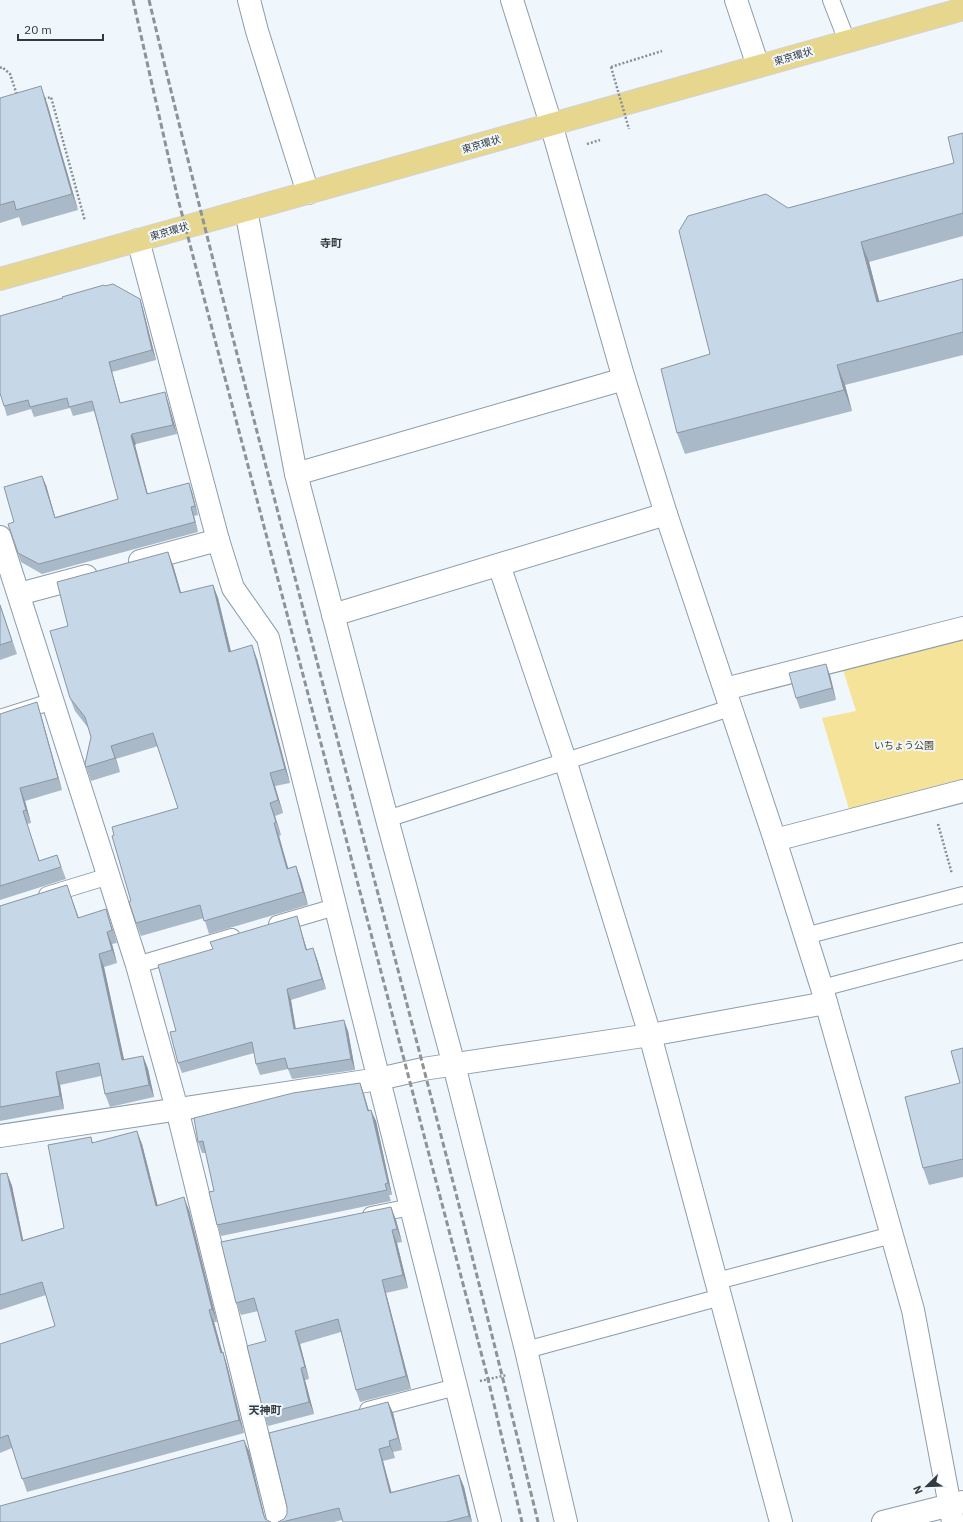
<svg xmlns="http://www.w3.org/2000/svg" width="963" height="1522" font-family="'IBM Plex Sans','Noto Sans JP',sans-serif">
<rect width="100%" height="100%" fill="#eff6fc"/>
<polygon fill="#f4e398" points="963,628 963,790 852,819 822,718 856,711 840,660"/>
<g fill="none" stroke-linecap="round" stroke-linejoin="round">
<defs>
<g id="lane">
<polyline points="831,0 847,41"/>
<polyline points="0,718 53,701"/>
<polyline points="387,819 730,708"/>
<polyline points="47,895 109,876"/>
<polyline points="277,924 335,907"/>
<polyline points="805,936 963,895"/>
<polyline points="137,965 232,937"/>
<polyline points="822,988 963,951"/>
<polyline points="371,1215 411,1207"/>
<polyline points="717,1281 892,1235"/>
<polyline points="526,1350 721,1297"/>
<polyline points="368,1410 456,1387"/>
</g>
<g id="street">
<polyline points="249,0 257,31 308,193"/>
<polyline points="512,0 551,124 624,379 666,514 775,840 822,988 913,1310 953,1522"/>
<polyline points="736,0 758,66"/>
<polyline points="246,210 296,474 387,819 454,1065 526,1350 566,1522"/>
<polyline points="138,240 218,540 233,588 268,638 490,1522"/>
<polyline points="296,474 624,379"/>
<polyline points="0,537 137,965 177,1109 279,1522"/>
<polyline points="140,561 218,540"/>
<polyline points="499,565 565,760 650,1035 781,1522"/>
<polyline points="19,594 86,576"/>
<polyline points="333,615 666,514"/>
<polyline points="725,689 963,628"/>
<polyline points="775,840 963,791"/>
<polyline points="0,1136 379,1079 423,1069 650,1035 826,1003"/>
<polyline points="883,1522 963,1502"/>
</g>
<polyline id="highway" points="0,279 963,9"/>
</defs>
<use href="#lane" stroke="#8d9dac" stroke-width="18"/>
<use href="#street" stroke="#8d9dac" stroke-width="24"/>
<use href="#highway" stroke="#d2d3d5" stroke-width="24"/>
<g stroke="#878e94" stroke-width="2.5" stroke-dasharray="2 2" stroke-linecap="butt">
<polyline points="611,67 662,51"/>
<polyline points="0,68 2,67 10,74 17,95"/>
<polyline points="44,99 51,97 85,221"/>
<polyline points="587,144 600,140"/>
<polyline points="938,824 952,874"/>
<polyline points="480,1381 507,1375"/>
</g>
<use href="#lane" stroke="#fff" stroke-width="16"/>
<use href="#street" stroke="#fff" stroke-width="22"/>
<use href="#highway" stroke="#e7d68e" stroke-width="22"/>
<g stroke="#8c9399" stroke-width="3" stroke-dasharray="6 3" stroke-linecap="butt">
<polyline points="133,0 177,195 194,260 488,1379 522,1522"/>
<path d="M149 0C271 509 415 1013 538 1522"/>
</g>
<polyline stroke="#878e94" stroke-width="2.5" stroke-dasharray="2 2" stroke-linecap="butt" points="611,67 629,129"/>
</g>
<g fill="#aab9c7">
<polygon points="0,98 47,103 78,210 22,226 19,217 0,223"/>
<polygon points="963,133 963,236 869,262 879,302 963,279 963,355 845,385 852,411 685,454 677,433 710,354 954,163"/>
<polygon points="105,286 140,299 143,309 156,360 112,372 120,403 165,392 168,402 177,434 136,444 135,445 148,494 189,483 192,492 198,515 194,516 198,532 42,574 21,562 18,553 14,522 46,485 55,517 118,499 94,411 73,416 70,408 34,417 31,409 7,416 4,406 63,298"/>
<polygon points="173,565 181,593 213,585 218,598 231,651 257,659 290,783 275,786 283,813 275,816 281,835 279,836 288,868 296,866 301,880 308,905 209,934 204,918 141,936 136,923 131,901 178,808 158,746 116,759 120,772 91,781 85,764 91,737 89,729 75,711 70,698 68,626"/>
<polygon points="0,604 17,654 0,660"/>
<polygon points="830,675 836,700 800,709 796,698"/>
<polygon points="0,714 41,715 62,790 25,801 31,823 27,824 39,861 57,855 66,879 0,900"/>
<polygon points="67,885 79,918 106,909 117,943 112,944 117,963 104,967 124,1060 143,1056 148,1069 154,1097 110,1107 105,1094 101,1076 60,1085 64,1109 0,1121 0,906"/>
<polygon points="297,916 307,950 313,948 317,959 326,989 291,1000 296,1028 348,1031 355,1070 292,1079 288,1069 260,1075 256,1064 254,1053 182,1073 178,1063 176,1031 213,949"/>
<polygon points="963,1048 963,1177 929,1185 923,1168 960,1083"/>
<polygon points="360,1083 369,1111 376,1121 392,1195 389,1195 391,1201 221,1236 217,1225 214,1191 206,1153 202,1153 198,1142"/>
<polygon points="91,1137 93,1143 142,1144 157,1205 189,1210 217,1322 214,1322 222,1352 223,1352 227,1365 244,1433 27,1492 12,1448 0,1453 0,1344 55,1326 46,1295 0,1310 0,1174 7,1173 12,1186 23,1240 64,1228"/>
<polygon points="391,1207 396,1220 402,1242 397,1243 408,1288 386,1293 411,1389 360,1402 356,1390 341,1332 300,1344 309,1379 305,1380 314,1414 268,1426 264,1414 266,1341 258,1311 241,1315 236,1303"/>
<polygon points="388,1402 393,1413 402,1450 393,1452 395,1458 383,1461 391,1492 459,1475 464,1487 472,1522 343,1522 342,1520 334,1522 278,1522 284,1519"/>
</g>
<g fill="#8b96a2">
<polygon points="41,86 47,103 78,210 72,194"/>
<polygon points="861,242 869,262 885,323 877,302"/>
<polygon points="140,299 143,309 156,360 152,350"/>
<polygon points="109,362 112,372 123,412 120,403"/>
<polygon points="837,365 845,385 852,411 844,390"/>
<polygon points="165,392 168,402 177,434 173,425"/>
<polygon points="132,434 136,444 135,445 150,504 147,494 131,436"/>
<polygon points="42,476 46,485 58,527 55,518"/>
<polygon points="189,483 192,492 198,515 195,506"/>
<polygon points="191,507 194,516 198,532 195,522"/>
<polygon points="168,552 173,565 185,606 180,593"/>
<polygon points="213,585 218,598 234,665 229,652"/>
<polygon points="252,645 257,659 290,783 285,769"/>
<polygon points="826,664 830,675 836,700 832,688"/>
<polygon points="37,702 41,715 62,790 58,778"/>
<polygon points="111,746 116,759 120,772 115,758"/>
<polygon points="270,773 275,786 283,813 278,800"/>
<polygon points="20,788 25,801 31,823 26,810"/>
<polygon points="270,803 275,816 281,835 276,822"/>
<polygon points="23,811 27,824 44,874 39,861"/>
<polygon points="274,823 279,836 292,882 287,869"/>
<polygon points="296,866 301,880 308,905 303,892"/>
<polygon points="106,909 110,922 117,943 112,930"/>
<polygon points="297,916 300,927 310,960 306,950"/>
<polygon points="107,932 112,944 117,963 112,950"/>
<polygon points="313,948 317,959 326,989 322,979"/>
<polygon points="99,954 104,967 127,1073 122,1060"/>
<polygon points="287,989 291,1000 297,1039 294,1029"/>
<polygon points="344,1020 348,1031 355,1070 351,1059"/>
<polygon points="143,1056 148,1069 154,1097 149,1085"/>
<polygon points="56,1072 60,1085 64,1109 60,1096"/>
<polygon points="360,1083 364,1094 372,1122 368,1111"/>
<polygon points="371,1110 376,1121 392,1195 388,1183"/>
<polygon points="137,1131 142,1144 161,1218 156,1206"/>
<polygon points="7,1173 12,1186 26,1254 22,1241"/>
<polygon points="184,1197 189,1210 217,1322 212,1309"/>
<polygon points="391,1207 396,1220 402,1242 397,1229"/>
<polygon points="392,1230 397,1243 408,1288 403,1275"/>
<polygon points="382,1280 386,1293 411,1389 406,1376"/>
<polygon points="209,1310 214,1322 226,1365 221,1353"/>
<polygon points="295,1331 300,1344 309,1379 305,1367"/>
<polygon points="223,1352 227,1365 244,1433 239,1420"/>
<polygon points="301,1368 305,1380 314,1414 309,1402"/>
<polygon points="388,1402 393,1413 402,1450 398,1438"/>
<polygon points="244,1440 249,1451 266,1522 263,1513"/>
<polygon points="389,1441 393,1452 395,1458 390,1446"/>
<polygon points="379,1449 383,1461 395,1505 390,1493"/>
<polygon points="459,1475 464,1487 472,1522 469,1516"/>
</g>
<g fill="#c6d7e7" stroke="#8b96a2">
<polygon points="41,86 72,194 16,210 14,201 0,205 0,98"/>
<polygon points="963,133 963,213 861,242 877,302 963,279 963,332 837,365 844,390 677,433 661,369 710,354 679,231 688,216 766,194 788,208 954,163 948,137"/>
<polygon points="113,284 140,299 152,350 109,362 120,403 165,392 173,425 132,434 131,436 147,494 189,483 195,506 191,507 195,522 39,564 18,553 8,524 14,522 4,487 42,476 55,518 118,499 92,401 69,407 67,398 30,407 28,400 4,406 0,393 0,316 63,298 62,297 104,285 105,286"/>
<polygon points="168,552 180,593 213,585 229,652 252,645 285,769 270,773 278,800 270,803 276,822 274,823 287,869 296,866 303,892 204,921 200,905 136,923 129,902 131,901 112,836 114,835 112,827 178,808 153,733 111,746 115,758 86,767 85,764 91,737 85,717 70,698 50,631 68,626 57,582"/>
<polygon points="0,605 12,641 0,645"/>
<polygon points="826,664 832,688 796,698 789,673"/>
<polygon points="37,702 58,778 20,788 26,810 23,811 39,861 57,855 61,867 0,886 0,714"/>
<polygon points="67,885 78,918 106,909 112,930 107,932 112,950 99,954 122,1060 143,1056 149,1085 105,1094 99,1063 56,1072 60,1096 0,1107 0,906"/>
<polygon points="297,916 306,950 313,948 322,979 287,989 294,1029 344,1020 351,1059 288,1069 285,1058 256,1064 252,1042 178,1063 170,1032 176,1031 158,965 213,949 210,942"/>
<polygon points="963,1048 963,1159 923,1168 905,1097 960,1083 951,1051"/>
<polygon points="360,1083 368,1111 371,1110 388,1183 385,1184 387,1190 217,1225 209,1192 214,1191 203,1141 198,1142 194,1118 293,1093"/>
<polygon points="137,1131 156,1206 184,1197 212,1309 209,1310 221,1353 223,1352 239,1420 22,1479 8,1435 0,1438 0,1344 55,1326 42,1282 0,1295 0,1174 7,1173 22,1241 64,1228 48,1145 91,1137 92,1143"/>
<polygon points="391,1207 397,1229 392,1230 403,1275 382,1280 406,1376 356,1390 338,1319 295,1331 305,1367 301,1368 309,1402 264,1414 247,1346 266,1341 254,1298 236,1303 221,1242"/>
<polygon points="388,1402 398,1438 389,1441 390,1446 379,1449 390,1493 459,1475 469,1516 446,1522 343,1522 339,1508 282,1522 278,1522 284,1519 287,1514 287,1507 269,1433"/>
<polygon points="244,1440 263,1513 265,1519 271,1522 0,1522 0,1506"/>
</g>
<g text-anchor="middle" stroke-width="4" stroke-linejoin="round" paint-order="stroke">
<g font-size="10" fill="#32393f" stroke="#eff6fc">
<text transform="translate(793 56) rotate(-16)" y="4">東京環状</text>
<text transform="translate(481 144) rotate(-16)" y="4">東京環状</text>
<text transform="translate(169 231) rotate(-16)" y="4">東京環状</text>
</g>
<g font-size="10" fill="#47401d" stroke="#eff6fc">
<text x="904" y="749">いちょう公園</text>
</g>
<g font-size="11" font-weight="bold" fill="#32393f" stroke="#eff6fc">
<text x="331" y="247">寺町</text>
<text x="265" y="1414">天神町</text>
</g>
</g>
<g transform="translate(927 1486) rotate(247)" stroke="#eff6fc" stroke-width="3" paint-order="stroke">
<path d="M0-3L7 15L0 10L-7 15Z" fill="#32393f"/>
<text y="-6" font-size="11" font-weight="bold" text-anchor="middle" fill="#32393f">N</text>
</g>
<path d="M18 34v6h85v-6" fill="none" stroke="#32393f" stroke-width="2"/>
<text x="24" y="34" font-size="12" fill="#32393f" stroke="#eff6fc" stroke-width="3" paint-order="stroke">20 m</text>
</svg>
